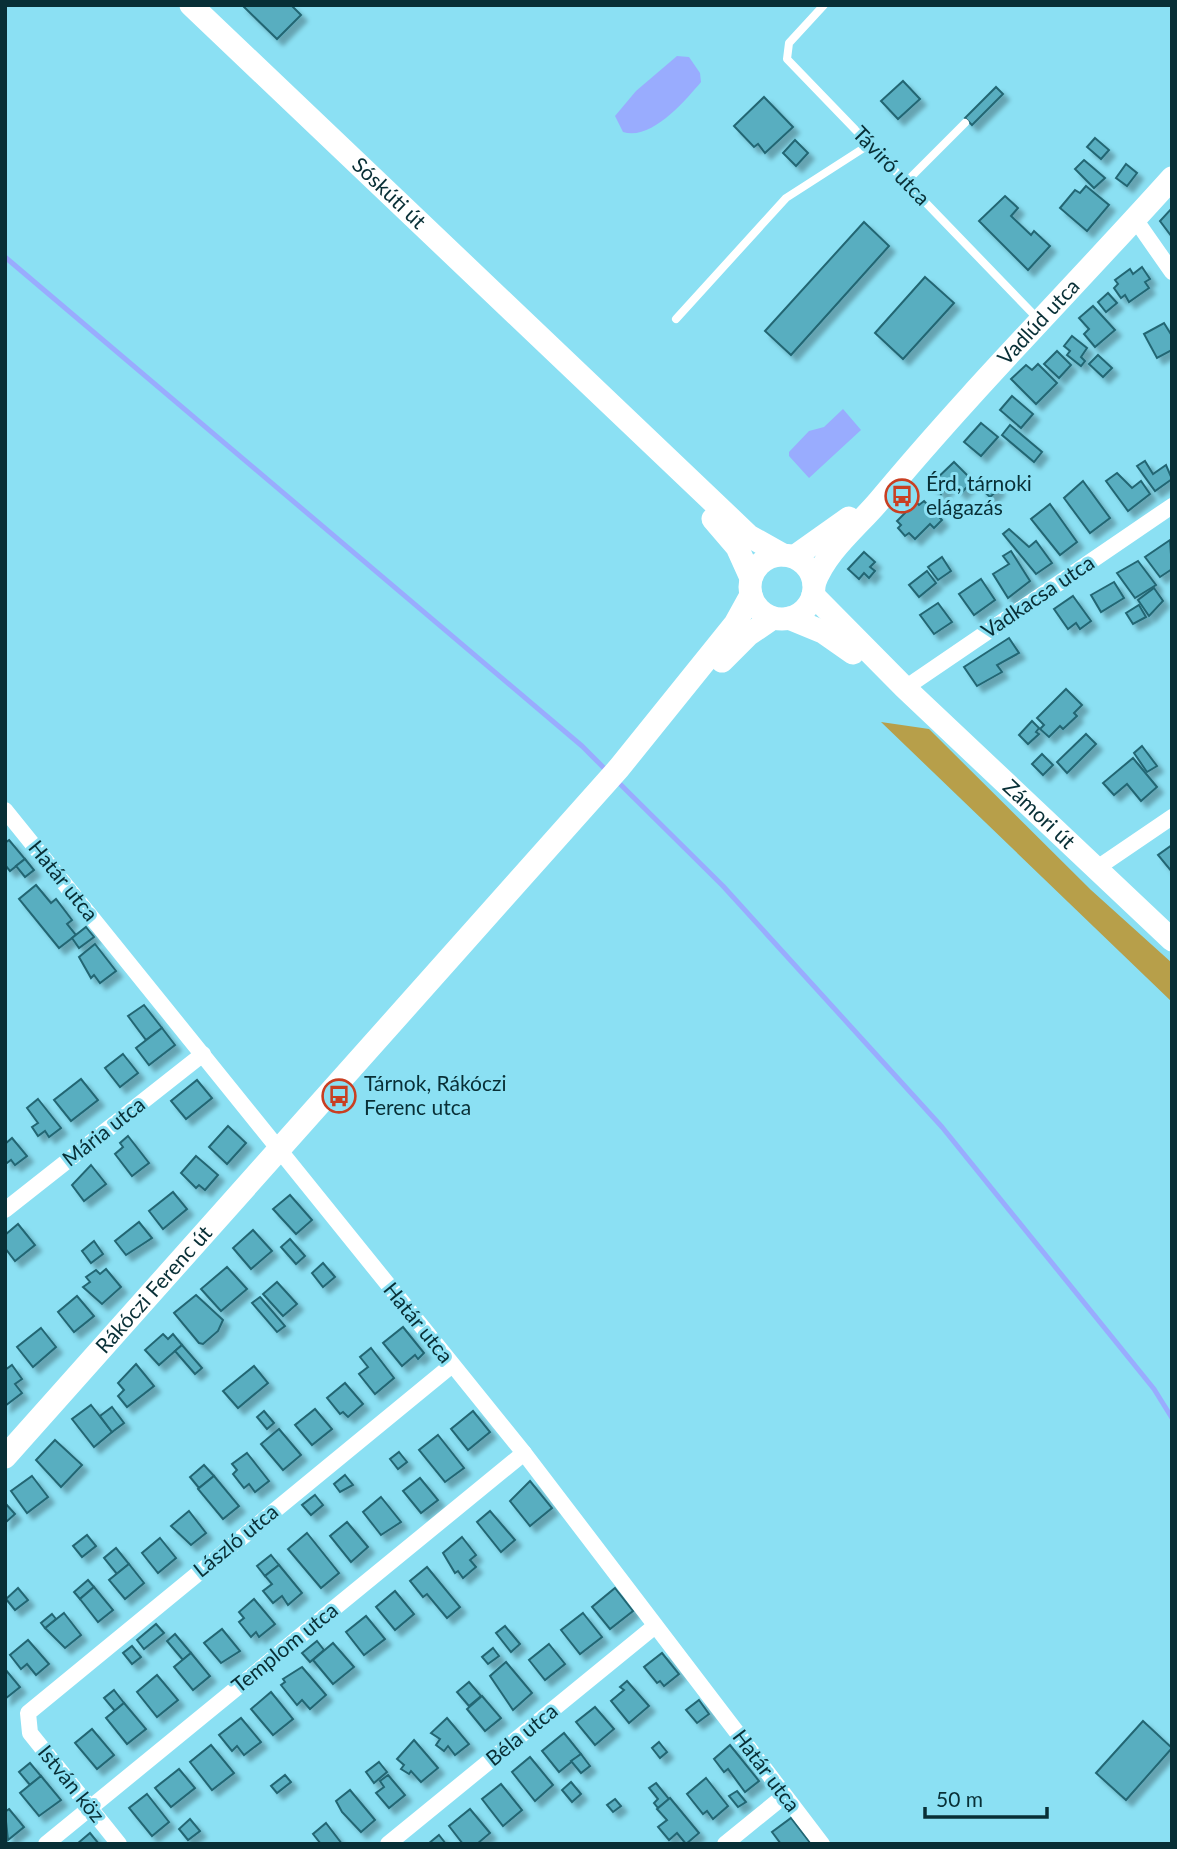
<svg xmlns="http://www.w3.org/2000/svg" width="1177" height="1849" font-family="Lato,sans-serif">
<defs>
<filter id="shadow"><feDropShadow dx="6" dy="6" stdDeviation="2" flood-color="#0004"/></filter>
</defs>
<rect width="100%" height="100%" fill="#8be0f3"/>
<polygon fill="#b79f4a" points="881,722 929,729 1091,890 1172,963 1172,1002"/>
<g fill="#99acfe">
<path d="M677 56 689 57 700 73 701 82C685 101 651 141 623 132L615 116 636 91Z"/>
<polygon points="843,409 861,430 809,478 789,456 789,452 809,431 824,427"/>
</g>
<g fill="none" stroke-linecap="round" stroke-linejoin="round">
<g stroke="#99acfe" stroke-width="5">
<polyline points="5,257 582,746 607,771"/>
<polyline points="616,780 723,886 942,1127 1154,1389 1172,1418"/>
</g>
</g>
<g fill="#59aec0" stroke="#236673" stroke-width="2" filter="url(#shadow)">
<polygon points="242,5 291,5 301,15 277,39"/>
<polygon points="903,81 920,99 898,119 881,101"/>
<polygon points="996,87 1003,94 972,125 965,118"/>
<polygon points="764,97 793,127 765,153 758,144 754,147 734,126"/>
<polygon points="1095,138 1109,150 1101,159 1087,147"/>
<polygon points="795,140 808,153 796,166 783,153"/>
<polygon points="1084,160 1105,178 1094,188 1075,169"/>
<polygon points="1126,164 1137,173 1127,186 1116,178"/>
<polygon points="1086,186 1109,205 1087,231 1060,208 1075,190 1080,193"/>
<polygon points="1005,196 1018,208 1011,216 1031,235 1034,231 1050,246 1028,270 979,221"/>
<polygon points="1172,208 1172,237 1160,221"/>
<polygon points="864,222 889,246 791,355 765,331"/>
<polygon points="1142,267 1150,279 1145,282 1149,288 1129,302 1125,295 1121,298 1114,288 1118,284 1115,280 1130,269 1133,274"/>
<polygon points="925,277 954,303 903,359 875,333"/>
<polygon points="1108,293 1117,303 1106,312 1098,302"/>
<polygon points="1093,306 1115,330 1095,347 1084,334 1089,329 1079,318"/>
<polygon points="1164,323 1172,336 1172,350 1157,358 1144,334"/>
<polygon points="1072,336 1087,348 1081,357 1085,361 1081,366 1067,355 1070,351 1064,346"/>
<polygon points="1057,351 1071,365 1059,378 1044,364"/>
<polygon points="1098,355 1112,368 1103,377 1089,364"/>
<polygon points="1038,364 1057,383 1036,404 1011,379 1026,365 1032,370"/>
<polygon points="1012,396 1033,414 1021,428 1000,410"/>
<polygon points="981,423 998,437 981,456 964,442"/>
<polygon points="1010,425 1042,452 1034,462 1002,435"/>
<polygon points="1145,461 1153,474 1166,465 1172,479 1155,491 1137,466"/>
<polygon points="954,462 973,481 961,493 951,483 941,494 931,484"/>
<polygon points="1117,473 1132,488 1141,481 1150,494 1128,511 1106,481"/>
<polygon points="989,480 999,489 990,497 981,489"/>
<polygon points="1083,481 1110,518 1090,533 1064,498"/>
<polygon points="924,501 942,520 934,528 930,524 915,539 909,533 905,536 898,528 901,525 897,521 916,502 919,505"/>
<polygon points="1050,504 1077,542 1060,555 1031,519"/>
<polygon points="1009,529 1029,547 1036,541 1052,563 1036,574 1003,534"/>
<polygon points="1170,540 1172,569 1160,577 1145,557"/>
<polygon points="1011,551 1030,581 1008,598 993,574 1009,564 1003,556"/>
<polygon points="864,552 875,562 870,567 875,571 869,578 864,573 859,579 848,569"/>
<polygon points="942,557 951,571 938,580 928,567"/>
<polygon points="1138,561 1156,585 1135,598 1117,573"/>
<polygon points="927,571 936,583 919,597 909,585"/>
<polygon points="981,579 995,600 974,615 959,594"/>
<polygon points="1114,582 1124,598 1101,612 1091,595"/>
<polygon points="1154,588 1163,601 1149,616 1138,600"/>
<polygon points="1073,596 1091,621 1080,629 1076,623 1068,629 1054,609"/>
<polygon points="938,603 952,622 934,634 920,615"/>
<polygon points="1139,605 1146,617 1133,624 1126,613"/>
<polygon points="1009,638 1019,653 997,665 1002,672 977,686 964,667"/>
<polygon points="1066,689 1082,705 1074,713 1077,716 1063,729 1060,726 1049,737 1040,729 1044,725 1037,718"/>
<polygon points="1032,721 1039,728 1036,732 1039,734 1028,744 1019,735"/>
<polygon points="1086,734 1096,744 1067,773 1057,762"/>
<polygon points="1142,746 1157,766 1147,772 1134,753"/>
<polygon points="1042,754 1053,765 1043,775 1032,764"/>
<polygon points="1133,758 1157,787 1141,801 1127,784 1114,795 1103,783"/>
<polygon points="9,840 25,859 10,871 5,865 5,843"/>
<polygon points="1172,845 1172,872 1158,855"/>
<polygon points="25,859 34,870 25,877 16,866"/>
<polygon points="36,885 51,903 56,899 72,920 67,924 76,935 59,948 19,899"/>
<polygon points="86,927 94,937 79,948 72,938"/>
<polygon points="95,944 116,971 100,983 94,975 91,978 79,957"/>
<polygon points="144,1005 162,1028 146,1040 128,1016"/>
<polygon points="162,1028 175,1045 149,1065 136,1048"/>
<polygon points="123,1054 138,1073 120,1087 105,1068"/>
<polygon points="81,1079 98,1100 71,1121 54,1100"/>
<polygon points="197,1080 212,1098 186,1119 171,1101"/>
<polygon points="38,1099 61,1128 49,1137 45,1131 38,1136 32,1127 38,1123 27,1108"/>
<polygon points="228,1126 246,1143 227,1164 209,1147"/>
<polygon points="128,1136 149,1163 132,1176 115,1154 123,1147 120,1143"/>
<polygon points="12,1138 27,1156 15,1165 11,1160 7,1163 5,1161 5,1144"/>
<polygon points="196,1156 218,1175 205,1190 199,1185 196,1188 181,1173"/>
<polygon points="91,1165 106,1184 84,1201 72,1185"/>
<polygon points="173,1192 187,1209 163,1229 149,1211"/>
<polygon points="290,1195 312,1220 296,1234 273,1209"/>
<polygon points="139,1222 152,1238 126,1255 115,1241"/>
<polygon points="18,1224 35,1245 15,1261 5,1248 5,1235"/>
<polygon points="253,1230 272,1251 251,1269 233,1248"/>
<polygon points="290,1239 305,1256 296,1264 281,1247"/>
<polygon points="94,1241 103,1254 91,1263 82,1251"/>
<polygon points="323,1263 335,1277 323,1287 312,1273"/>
<polygon points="227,1267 247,1289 221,1311 201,1289"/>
<polygon points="106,1269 121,1287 102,1304 83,1287 90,1282 86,1277 96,1270 100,1274"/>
<polygon points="277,1282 297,1304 283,1316 263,1294"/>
<polygon points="196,1295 223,1320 218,1331 203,1344 199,1343 174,1313"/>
<polygon points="77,1296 94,1316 74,1332 58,1312"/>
<polygon points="260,1297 285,1326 277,1332 252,1303"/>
<polygon points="403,1327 424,1353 418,1359 415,1355 402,1366 383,1343"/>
<polygon points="41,1328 56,1347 33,1367 17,1347"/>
<polygon points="163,1334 168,1339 173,1334 182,1345 159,1365 145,1350"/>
<polygon points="182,1345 202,1368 195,1374 175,1351"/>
<polygon points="371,1348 394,1378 375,1394 359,1374 368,1367 360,1357"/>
<polygon points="136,1364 154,1386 127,1407 118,1396 124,1390 118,1383"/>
<polygon points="12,1365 22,1379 15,1384 22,1393 5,1406 5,1370"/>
<polygon points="254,1366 268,1383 238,1408 223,1391"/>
<polygon points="345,1383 363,1404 348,1417 343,1412 340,1414 327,1398"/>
<polygon points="91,1405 112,1432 94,1447 72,1419"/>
<polygon points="112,1407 124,1423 112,1432 100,1416"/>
<polygon points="315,1409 332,1429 312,1445 295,1425"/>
<polygon points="264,1411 274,1423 267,1429 257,1417"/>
<polygon points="473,1411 490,1432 468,1450 451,1429"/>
<polygon points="279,1429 301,1455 283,1470 261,1444"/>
<polygon points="438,1435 464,1468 445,1482 419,1450"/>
<polygon points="55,1440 82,1465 61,1487 36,1460"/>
<polygon points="399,1452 407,1462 398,1469 390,1459"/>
<polygon points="247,1453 269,1481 255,1492 249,1484 244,1488 233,1474 237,1470 232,1464"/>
<polygon points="204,1465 214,1476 199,1488 190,1477"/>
<polygon points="345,1475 353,1485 340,1492 334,1484"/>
<polygon points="32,1476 48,1497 27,1513 11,1491"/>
<polygon points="214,1476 239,1506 223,1519 198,1489"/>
<polygon points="420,1478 438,1500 421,1513 403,1491"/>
<polygon points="530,1481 552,1508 530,1526 510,1501"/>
<polygon points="315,1495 323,1505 311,1515 302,1505"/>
<polygon points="381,1497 401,1522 381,1535 363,1512"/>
<polygon points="5,1503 15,1514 5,1523"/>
<polygon points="189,1511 206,1533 191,1545 171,1526"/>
<polygon points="490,1511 515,1540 501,1552 477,1522"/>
<polygon points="347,1522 368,1547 351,1562 330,1536"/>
<polygon points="307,1533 339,1573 321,1588 288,1549"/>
<polygon points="87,1535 96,1546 82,1557 73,1546"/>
<polygon points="462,1537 476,1555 470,1560 476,1567 463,1578 458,1571 455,1573 443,1553"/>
<polygon points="160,1538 176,1558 158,1573 142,1553"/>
<polygon points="116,1548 129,1564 117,1574 104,1558"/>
<polygon points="271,1555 279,1565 265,1576 257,1566"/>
<polygon points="129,1564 144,1583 125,1599 109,1580"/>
<polygon points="279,1565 302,1593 288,1605 282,1596 273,1603 263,1591 272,1584 265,1576"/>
<polygon points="427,1567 460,1607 447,1618 427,1594 423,1597 410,1581"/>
<polygon points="88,1580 94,1587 80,1599 74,1592"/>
<polygon points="94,1587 113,1610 98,1622 80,1599"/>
<polygon points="18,1588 28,1600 15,1610 6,1599"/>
<polygon points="615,1588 633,1611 610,1629 592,1607"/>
<polygon points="395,1591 414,1614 395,1630 376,1607"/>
<polygon points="254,1599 275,1624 259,1637 256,1632 251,1637 239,1622 244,1618 239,1612"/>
<polygon points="64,1613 81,1635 65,1648 45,1628"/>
<polygon points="583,1613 602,1637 580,1654 561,1630"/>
<polygon points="52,1614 56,1619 45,1628 41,1623"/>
<polygon points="366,1616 385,1639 364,1655 346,1632"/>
<polygon points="156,1624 164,1633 144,1649 137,1640"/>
<polygon points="505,1626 520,1644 511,1652 496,1633"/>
<polygon points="222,1629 240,1651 221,1663 204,1643"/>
<polygon points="175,1634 191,1653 183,1660 167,1641"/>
<polygon points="28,1640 49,1664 36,1675 27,1664 21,1669 10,1655"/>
<polygon points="317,1641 324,1650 310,1662 302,1653"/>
<polygon points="333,1643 354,1667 333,1684 313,1660"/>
<polygon points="549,1644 565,1664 545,1680 529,1660"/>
<polygon points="132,1646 141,1657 132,1664 123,1653"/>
<polygon points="493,1648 499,1656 488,1664 482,1657"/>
<polygon points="191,1653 210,1676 193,1690 174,1667"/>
<polygon points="662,1653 679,1674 664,1686 660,1681 657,1683 644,1667"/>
<polygon points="506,1662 532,1693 513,1710 490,1676"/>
<polygon points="302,1667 326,1695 310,1709 302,1700 297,1705 281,1685 285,1682 283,1679"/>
<polygon points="5,1669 20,1687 5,1699"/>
<polygon points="157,1675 178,1700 157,1717 137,1692"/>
<polygon points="627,1681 649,1706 629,1723 611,1701 624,1690 620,1687"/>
<polygon points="469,1682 481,1696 469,1706 457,1692"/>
<polygon points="114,1690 124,1703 115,1711 104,1698"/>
<polygon points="271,1692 293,1719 273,1735 251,1709"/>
<polygon points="482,1696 501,1718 485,1731 467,1709"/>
<polygon points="699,1700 709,1714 697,1723 686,1710"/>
<polygon points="124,1703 146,1729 127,1744 106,1718"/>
<polygon points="595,1707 614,1729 595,1745 576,1722"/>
<polygon points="241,1718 261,1742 244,1755 237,1746 232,1751 219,1735"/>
<polygon points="447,1718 469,1744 455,1755 448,1746 444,1751 436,1745 440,1739 431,1733"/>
<polygon points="1143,1721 1172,1748 1126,1800 1096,1773"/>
<polygon points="92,1729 114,1755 97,1769 75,1743"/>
<polygon points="564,1733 581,1754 559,1772 542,1751"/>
<polygon points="414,1740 438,1768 421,1782 411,1771 409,1774 401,1769 404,1765 397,1759"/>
<polygon points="659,1742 667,1752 660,1758 652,1748"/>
<polygon points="211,1745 234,1773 212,1790 190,1762"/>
<polygon points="730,1745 759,1781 745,1792 728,1769 724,1772 714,1759"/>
<polygon points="581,1754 590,1766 581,1773 571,1761"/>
<polygon points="530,1757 553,1785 535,1801 512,1772"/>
<polygon points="379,1762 387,1772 374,1783 366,1772"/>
<polygon points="30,1763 41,1776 30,1785 19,1772"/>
<polygon points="179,1769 195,1788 171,1807 155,1788"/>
<polygon points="285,1775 291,1782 277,1793 271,1786"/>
<polygon points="388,1775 405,1795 389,1808 376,1793 384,1787 380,1781"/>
<polygon points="41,1776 61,1800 39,1816 20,1793"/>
<polygon points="706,1778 728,1806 713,1819 707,1811 703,1814 687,1794"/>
<polygon points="571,1782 581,1794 572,1802 562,1790"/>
<polygon points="656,1783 669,1799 658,1808 654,1803 658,1799 649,1788"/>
<polygon points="501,1784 522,1810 503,1826 482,1799"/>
<polygon points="350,1790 375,1820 361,1832 342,1812 336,1801"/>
<polygon points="737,1791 746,1802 738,1807 729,1796"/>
<polygon points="147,1794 169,1822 152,1836 129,1808"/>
<polygon points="670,1798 699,1833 686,1844 677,1833 669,1840 658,1827 667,1820 657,1809"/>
<polygon points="615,1799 621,1806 613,1812 607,1805"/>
<polygon points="9,1809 24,1827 8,1840 5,1812"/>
<polygon points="470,1809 490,1833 477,1844 463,1844 449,1826"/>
<polygon points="791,1818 811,1844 781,1844 772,1832"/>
<polygon points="190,1819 200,1831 188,1840 179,1829"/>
<polygon points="326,1823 342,1844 321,1844 313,1834"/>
<polygon points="90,1833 99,1844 77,1844"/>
<polygon points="439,1835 446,1844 428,1844"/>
</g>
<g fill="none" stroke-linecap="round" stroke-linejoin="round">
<g stroke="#fff" stroke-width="8">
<polyline points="824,5 789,43 787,59 1039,320"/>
<polyline points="907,181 965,123"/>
<polyline points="676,319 786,198 870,144"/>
</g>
<g stroke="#fff" stroke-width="16">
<polyline points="1135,219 1172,272"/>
<polyline points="905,688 1172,506"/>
<polyline points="5,810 524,1453 822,1844"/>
<polyline points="1097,868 1172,817"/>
<polyline points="5,1210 203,1054"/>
<polyline points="46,1844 524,1453"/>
<polyline points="119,1844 30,1733 28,1713 452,1365"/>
<polyline points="388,1844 655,1626"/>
<polyline points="725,1844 784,1796"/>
</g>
<g stroke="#fff" stroke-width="23">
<path id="s1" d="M191 5 749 536 783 555"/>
<polyline points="713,519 737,547 751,578"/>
<circle cx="782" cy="587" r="32"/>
<polyline points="794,557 849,518"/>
<path id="s2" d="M814 584C826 551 857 527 879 501 972 389 1075 286 1172 178"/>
<path id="s3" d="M813 595 905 688 1172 940"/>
<polyline points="789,618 823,632 853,653"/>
<polyline points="722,661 748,635 773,618"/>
<path id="s4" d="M5 1457 619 768 735 624 751 595"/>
</g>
</g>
<defs>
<symbol id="bus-ring" viewBox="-11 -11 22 22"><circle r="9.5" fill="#8be0f3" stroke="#c93f22" stroke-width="1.5"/><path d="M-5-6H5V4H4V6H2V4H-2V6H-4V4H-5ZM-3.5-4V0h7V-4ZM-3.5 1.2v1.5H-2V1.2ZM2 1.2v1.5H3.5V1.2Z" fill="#c93f22"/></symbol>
</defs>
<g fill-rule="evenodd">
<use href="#bus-ring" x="883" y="477" width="38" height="38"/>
<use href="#bus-ring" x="320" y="1077" width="38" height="38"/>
</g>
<g text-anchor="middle" stroke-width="6" stroke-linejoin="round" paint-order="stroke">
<g font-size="21" fill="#082f36" stroke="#8be0f3">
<text transform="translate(891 166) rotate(46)" y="7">Táviró utca</text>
<text dy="7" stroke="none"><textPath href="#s1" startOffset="273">Sóskúti út</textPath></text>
<text dy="7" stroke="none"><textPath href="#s2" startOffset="346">Vadlúd utca</textPath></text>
<text transform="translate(1038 597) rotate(-34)" y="7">Vadkacsa utca</text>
<text dy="7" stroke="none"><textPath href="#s3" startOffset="315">Zámori út</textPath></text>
<text transform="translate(63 881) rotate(51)" y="7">Határ utca</text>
<text transform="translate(104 1132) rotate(-38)" y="7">Mária utca</text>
<text dy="7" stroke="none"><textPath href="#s4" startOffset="224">Rákóczi Ferenc út</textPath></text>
<text transform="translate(418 1323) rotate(51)" y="7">Határ utca</text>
<text transform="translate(236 1541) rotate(-39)" y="7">László utca</text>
<text transform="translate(285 1648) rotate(-39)" y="7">Templom utca</text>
<text transform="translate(522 1735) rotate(-39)" y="7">Béla utca</text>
<text transform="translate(766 1771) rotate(53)" y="7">Határ utca</text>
<text transform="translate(71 1784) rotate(51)" y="7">István köz</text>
</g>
<g font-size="21" fill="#082f36" stroke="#8be0f3" text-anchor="start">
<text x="926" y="491">Érd, tárnoki<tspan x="926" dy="24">elágazás</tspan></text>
<text x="364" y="1091">Tárnok, Rákóczi<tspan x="364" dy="24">Ferenc utca</tspan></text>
</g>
</g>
<rect width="1177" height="1849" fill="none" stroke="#082f36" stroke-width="14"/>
<path d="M925 1807v10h122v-10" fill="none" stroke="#082f36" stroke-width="3.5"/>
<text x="936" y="1807" font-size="21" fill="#082f36" stroke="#8be0f3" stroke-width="5" paint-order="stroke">50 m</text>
</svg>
